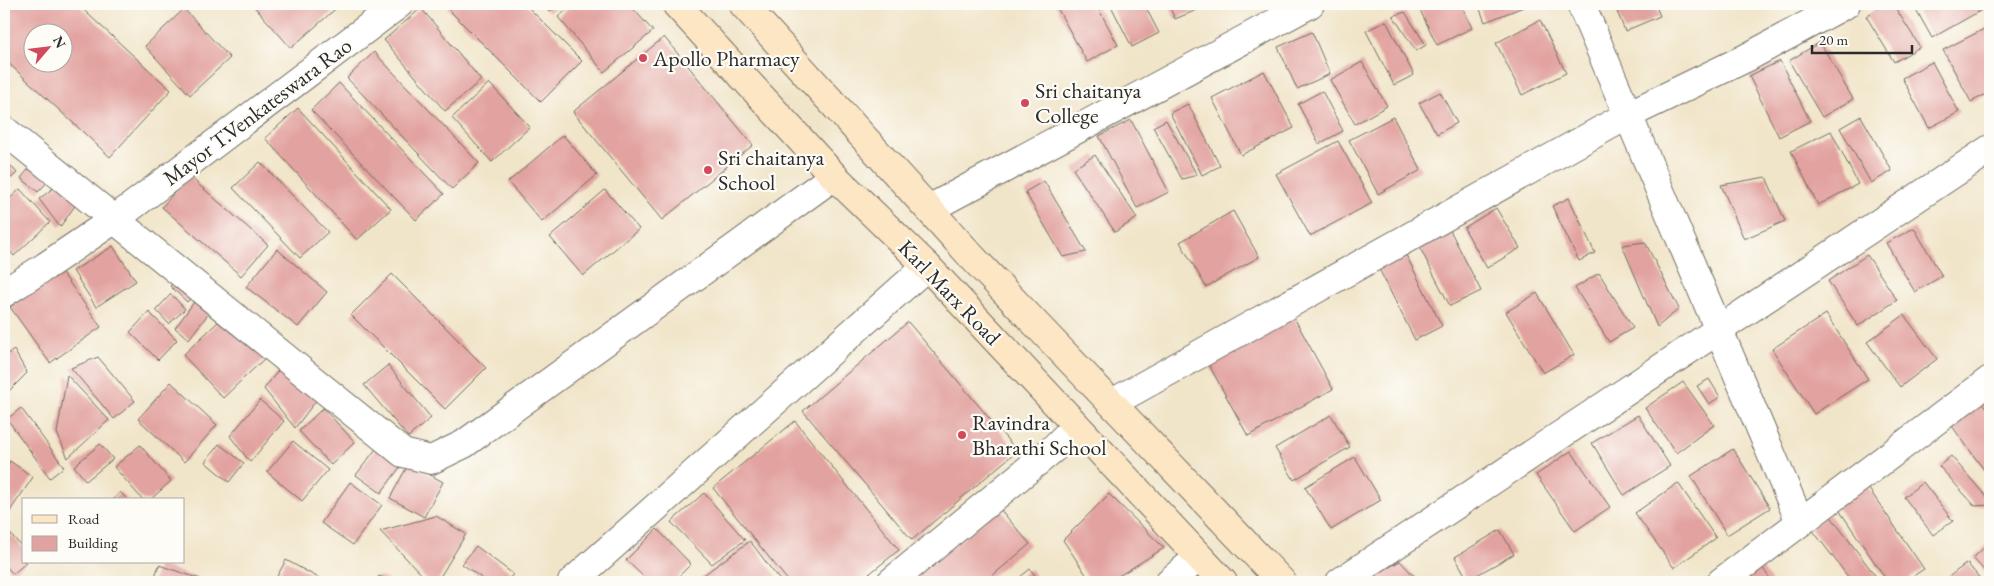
<svg xmlns="http://www.w3.org/2000/svg" width="1994" height="586" font-family="'EB Garamond',serif">
<rect width="100%" height="100%" fill="#fdfcf7"/>
<filter id="ink" filterUnits="userSpaceOnUse"><feTurbulence type="fractalNoise" baseFrequency=".02" numOctaves="2"/><feDisplacementMap in="SourceGraphic" scale="10" xChannelSelector="R" yChannelSelector="G"/><feConvolveMatrix kernelMatrix="1 2 1 2 8 2 1 2 1" color-interpolation-filters="sRGB"/></filter>
<filter id="wash" filterUnits="userSpaceOnUse"><feTurbulence type="fractalNoise" baseFrequency=".0096" numOctaves="4" result="noise"/><feDisplacementMap in="SourceGraphic" scale="20" xChannelSelector="R" yChannelSelector="G"/><feGaussianBlur stdDeviation="1.12" result="paint"/><feColorMatrix in="noise" values="0 0 0 0 0 0 0 0 0 0 0 0 0 0 0 0 0 1.4 0 .05"/><feComposite in="paint" operator="in"/></filter>
<g filter="url(#wash)">
<rect width="100%" height="100%" fill="#f1e5c9"/>
<g id="blocks">
<g fill="#e2a29f" fill-rule="evenodd">
<path d="M14 4H77L171 90 110 157 4 59V15ZM32 32H62V62H32Z"/>
<polygon points="252,4 341,4 291,48"/>
<polygon points="451,4 525,4 582,61 541,102 447,8"/>
<polygon points="542,4 559,4 549,12"/>
<polygon points="574,4 629,4 653,31 604,72 558,17"/>
<polygon points="1055,4 1096,4 1118,45 1087,62"/>
<polygon points="1110,4 1144,4 1159,33 1132,47"/>
<polygon points="1168,4 1211,4 1175,19"/>
<polygon points="1417,4 1461,4 1472,28 1437,45"/>
<polygon points="1478,4 1531,4 1485,22"/>
<polygon points="1614,4 1655,4 1660,16 1625,31"/>
<polygon points="1885,4 1893,4 1920,47 1894,62 1866,16"/>
<polygon points="1913,4 1985,4 1987,7 1932,38"/>
<polygon points="421,8 481,80 445,111 384,40"/>
<polygon points="184,9 230,58 190,95 145,46"/>
<polygon points="1405,12 1426,45 1416,51 1393,16"/>
<polygon points="1540,20 1566,73 1522,95 1496,43"/>
<polygon points="1386,21 1414,75 1394,85 1366,31"/>
<polygon points="1990,26 1990,92 1971,102 1943,50"/>
<polygon points="1312,32 1330,74 1297,89 1278,47"/>
<polygon points="664,37 753,145 662,220 573,112"/>
<polygon points="1820,42 1853,99 1822,117 1789,61"/>
<polygon points="374,52 479,163 452,189 347,78"/>
<polygon points="1780,61 1810,121 1779,137 1749,76"/>
<polygon points="1362,62 1387,106 1355,124 1330,80"/>
<polygon points="1932,62 1959,112 1929,128 1902,78"/>
<polygon points="1264,71 1294,128 1241,155 1212,98"/>
<polygon points="339,83 444,194 416,220 311,110"/>
<polygon points="489,83 530,127 492,162 452,118"/>
<polygon points="1322,91 1343,131 1319,144 1298,104"/>
<polygon points="1440,92 1457,123 1437,134 1419,103"/>
<polygon points="1188,104 1220,166 1202,175 1170,113"/>
<polygon points="298,108 391,209 357,240 265,138"/>
<polygon points="1861,116 1892,171 1871,183 1840,128"/>
<polygon points="1393,117 1421,170 1378,194 1349,140"/>
<polygon points="1131,120 1169,192 1137,208 1099,136"/>
<polygon points="1166,120 1197,175 1182,179 1153,127"/>
<polygon points="1831,131 1858,184 1818,205 1791,151"/>
<polygon points="563,135 597,175 542,222 508,182"/>
<polygon points="1338,141 1372,203 1310,236 1276,174"/>
<polygon points="1095,155 1137,218 1115,232 1073,169"/>
<polygon points="4,158 17,173 4,184"/>
<polygon points="37,159 55,174 38,192 21,178"/>
<polygon points="260,162 328,232 300,258 233,188"/>
<polygon points="189,176 268,245 241,276 162,207"/>
<polygon points="1766,177 1785,221 1744,239 1721,185"/>
<polygon points="64,180 79,200 60,227 39,199"/>
<polygon points="1044,181 1086,252 1063,257 1025,192"/>
<polygon points="20,189 50,222 14,256 4,244 4,204"/>
<polygon points="605,190 639,229 583,276 550,237"/>
<polygon points="1569,198 1595,253 1579,261 1552,206"/>
<polygon points="1496,208 1520,248 1487,268 1464,228"/>
<polygon points="1233,211 1259,257 1206,287 1180,242"/>
<polygon points="1914,228 1942,276 1915,292 1886,243"/>
<polygon points="1450,230 1481,291 1450,306 1419,246"/>
<polygon points="1645,242 1679,309 1657,327 1622,245"/>
<polygon points="113,246 136,281 96,307 73,271"/>
<polygon points="277,249 327,292 298,327 246,287"/>
<polygon points="1405,253 1442,326 1415,340 1378,267"/>
<polygon points="1867,255 1897,300 1858,326 1828,281"/>
<polygon points="61,271 101,327 50,363 10,307"/>
<polygon points="1599,273 1633,328 1609,342 1575,288"/>
<polygon points="392,274 486,368 445,409 351,315"/>
<polygon points="181,275 198,291 187,302 170,286"/>
<polygon points="1537,293 1574,355 1543,373 1506,312"/>
<polygon points="171,294 185,309 169,324 156,310"/>
<polygon points="197,298 212,309 189,339 175,328"/>
<polygon points="1290,310 1333,389 1248,436 1204,356"/>
<polygon points="149,312 177,340 158,360 130,332"/>
<polygon points="1826,314 1868,379 1814,414 1772,349"/>
<polygon points="1904,315 1937,359 1900,387 1867,342"/>
<polygon points="220,320 266,357 223,398 183,355"/>
<polygon points="908,322 1017,451 912,540 803,411"/>
<polygon points="14,350 27,373 4,396 4,356"/>
<polygon points="98,357 135,401 114,419 71,368"/>
<polygon points="388,365 431,418 408,437 364,385"/>
<polygon points="280,368 318,398 295,428 264,389"/>
<polygon points="67,375 109,420 68,458 57,433"/>
<polygon points="1709,379 1720,397 1709,404 1697,386"/>
<polygon points="171,382 217,425 184,462 138,419"/>
<polygon points="1683,382 1714,425 1676,453 1645,408"/>
<polygon points="1980,398 1990,412 1990,478 1949,422"/>
<polygon points="260,400 284,421 250,462 230,436"/>
<polygon points="21,408 64,467 50,478 7,419"/>
<polygon points="323,408 355,442 331,465 299,431"/>
<polygon points="1331,415 1350,447 1294,480 1275,448"/>
<polygon points="1638,415 1670,466 1624,495 1592,443"/>
<polygon points="795,421 899,550 859,582 789,582 713,488"/>
<polygon points="293,441 328,470 302,501 267,472"/>
<polygon points="382,441 406,459 381,493 356,475"/>
<polygon points="100,444 113,459 86,481 74,466"/>
<polygon points="219,444 244,463 229,482 205,462"/>
<polygon points="140,445 171,481 150,500 143,500 114,467"/>
<polygon points="1733,449 1770,508 1727,535 1691,476"/>
<polygon points="1571,451 1610,507 1575,531 1536,475"/>
<polygon points="1951,456 1990,501 1990,505 1975,506 1939,466"/>
<polygon points="1355,457 1381,500 1331,530 1305,487"/>
<polygon points="10,461 33,477 4,520 4,470"/>
<polygon points="409,463 443,482 424,517 390,498"/>
<polygon points="350,482 382,505 353,545 321,523"/>
<polygon points="1923,482 1953,521 1933,535 1904,497"/>
<polygon points="1678,483 1716,538 1674,568 1635,513"/>
<polygon points="1867,486 1924,569 1904,582 1888,582 1837,507"/>
<polygon points="120,492 128,500 113,500"/>
<polygon points="704,493 745,540 712,564 671,522"/>
<polygon points="1109,494 1164,548 1109,582 1091,582 1063,540"/>
<polygon points="999,508 1030,544 985,582 911,582"/>
<polygon points="1829,514 1880,582 1852,582 1811,528"/>
<polygon points="436,516 466,534 437,582 429,582 380,531"/>
<polygon points="5,528 24,549 24,562 27,562 13,574 4,564 4,531"/>
<polygon points="657,529 691,564 673,582 649,582 626,560"/>
<polygon points="1500,530 1514,554 1468,580 1455,557"/>
<polygon points="750,541 781,582 694,582"/>
<polygon points="1990,542 1990,577 1973,558"/>
<polygon points="476,546 513,574 507,582 487,582 462,564"/>
<polygon points="286,560 326,582 274,582"/>
<polygon points="1400,561 1420,582 1371,582 1368,579"/>
<polygon points="1967,563 1983,582 1942,582"/>
<polygon points="159,565 209,582 153,582"/>
<polygon points="1762,567 1772,582 1738,582"/>
<polygon points="1030,569 1040,582 1014,582"/>
<polygon points="379,576 395,582 374,582"/>
</g>
</g>
</g>
<g filter="url(#ink)">
<use href="#blocks" fill-opacity="0" stroke="#706c62" stroke-width="1"/>
<g fill="none" stroke-linecap="round" stroke-linejoin="round">
<defs>
<g id="minor">
<polyline points="4,130 403,453 431,460 464,444 834,176"/>
<polyline points="929,209 1310,4"/>
<polyline points="4,293 46,266 115,219 399,4"/>
<polyline points="1112,403 1628,115 1581,4"/>
<polyline points="1800,522 1628,115 1746,58 1846,4"/>
<polyline points="572,582 927,266"/>
<polyline points="891,582 1053,449 1076,426"/>
<polyline points="1169,582 1199,557"/>
<polyline points="1340,582 1990,149"/>
<polyline points="1721,582 1990,380"/>
</g>
<g id="secondary">
<polyline points="676,4 834,176 927,266 1223,582"/>
<polyline points="743,4 971,256 1282,582"/>
</g>
</defs>
<use href="#minor" stroke="#706c62" stroke-width="30"/>
<use href="#secondary" stroke="#706c62" stroke-width="30"/>
<use href="#minor" stroke="#fff" stroke-width="28"/>
<use href="#secondary" stroke="#fce6c4" stroke-width="28"/>
</g>
</g>
<g fill="#d1495b" stroke="#fdfcf7" stroke-width="2">
<circle cx="643" cy="58" r="5"/>
<circle cx="1025" cy="103" r="5"/>
<circle cx="708" cy="170" r="5"/>
<circle cx="962" cy="435" r="5"/>
</g>
<g text-anchor="middle" stroke-width="4.5" stroke-linejoin="round" paint-order="stroke">
<g font-size="22" fill="#2b2b2b" stroke="#fdfcf7" text-anchor="start">
<text x="653" y="66">Apollo Pharmacy</text>
<text x="1035" y="98">Sri chaitanya<tspan x="1035" dy="25">College</tspan></text>
<text x="718" y="165">Sri chaitanya<tspan x="718" dy="25">School</tspan></text>
<text x="972" y="430">Ravindra<tspan x="972" dy="25">Bharathi School</tspan></text>
</g>
<g font-size="22" fill="#2b2b2b" stroke="#fdfcf7">
<text transform="translate(257 111) rotate(-37)" y="8">Mayor T.Venkateswara Rao</text>
<text transform="translate(950 292) rotate(46)" y="8">Karl Marx Road</text>
</g>
</g>
<rect width="1994" height="586" fill="none" stroke="#fdfcf7" stroke-width="20"/>
<rect x="22" y="498" width="162" height="65" fill="#fdfcf7" stroke="#a9a8a5"/>
<rect x="32" y="515" width="25" height="8" fill="#fce6c4" stroke="#a9a8a5"/>
<text x="68" y="524" font-size="15" fill="#2b2b2b">Road</text>
<rect x="32" y="536" width="25" height="15" fill="#e2a29f" stroke="#a9a8a5"/>
<text x="68" y="548" font-size="15" fill="#2b2b2b">Building</text>
<g transform="translate(48 48) rotate(62)"><circle r="24" fill="#fdfcf7" stroke="#a9a8a5"/>
<path d="M0-4L9 19L0 12L-9 19Z" fill="#d1495b"/>
<text y="-8" font-size="14" font-weight="bold" text-anchor="middle" fill="#2b2b2b">N</text>
</g>
<path d="M1812 45v8h100v-8" fill="none" stroke="#2b2b2b" stroke-width="2.5"/>
<text x="1819" y="45" font-size="15" fill="#2b2b2b" stroke="#fdfcf7" stroke-width="4" paint-order="stroke">20 m</text>
</svg>
